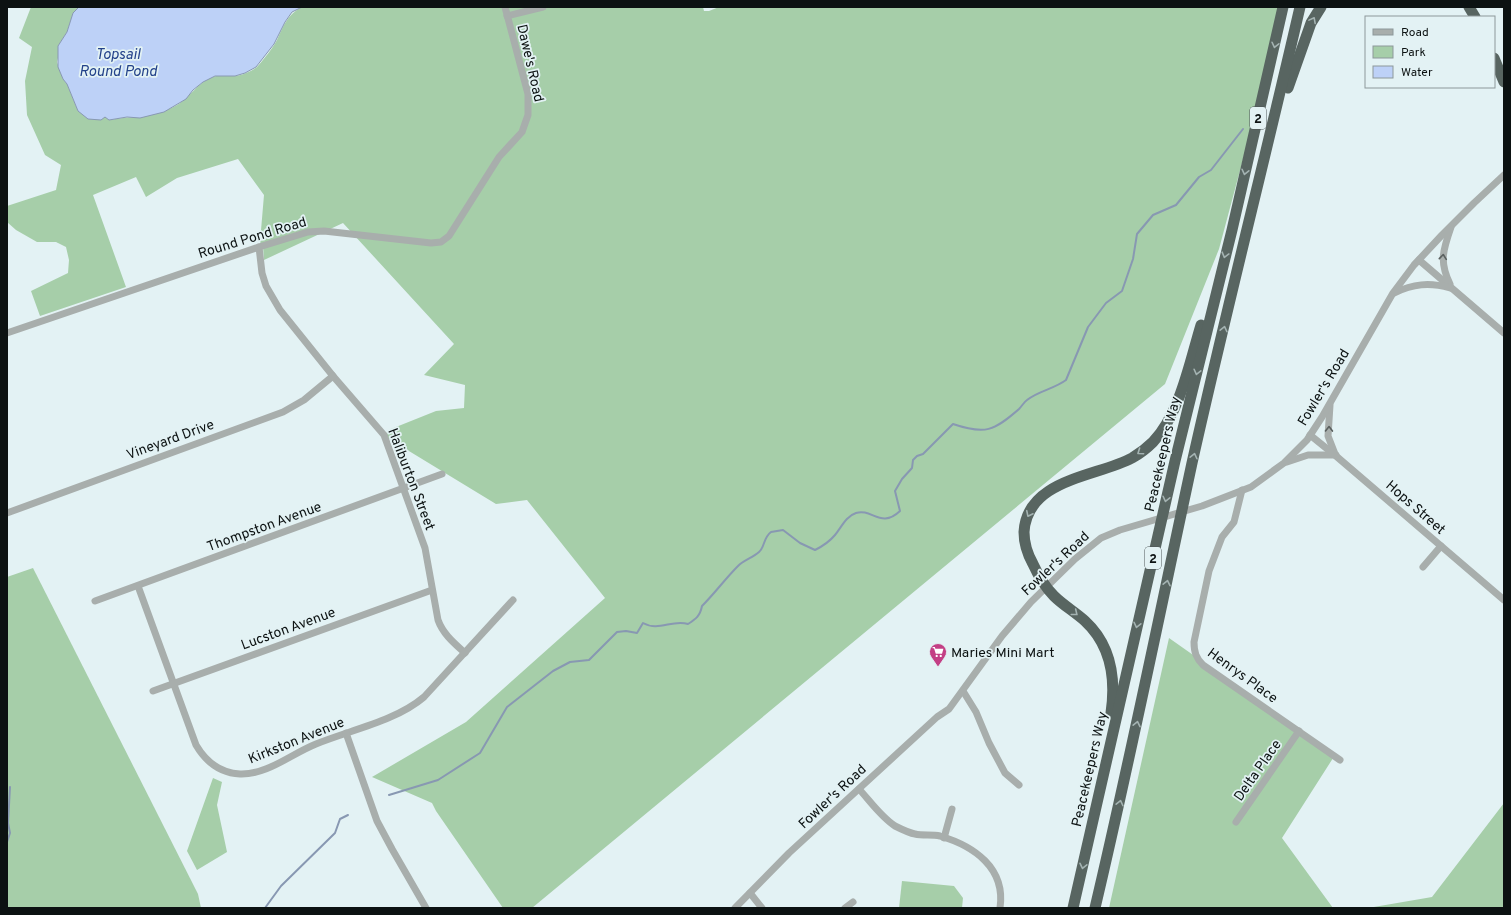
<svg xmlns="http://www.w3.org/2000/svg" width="1511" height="915" font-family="Overpass,sans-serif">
<rect width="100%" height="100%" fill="#e3f2f4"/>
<g fill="#a6cea9">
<path d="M31 7H79L73 13 67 32 58 46 59 54 57 62 63 79 67 84 78 111 105 116 109 120C136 115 152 119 177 105 191 97 199 80 216 76 222 74 228 76 234 76 241 76 252 71 257 67 264 59 272 49 277 40 284 25 287 15 302 7H703L704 11H709L719 7H1278L1254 118 1219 249 1165 384 532 908H503L436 811 432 803 372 777 466 722 605 598 527 500 496 504 381 434H385L391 429 436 411 464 408 465 385 424 375 454 344 343 223 264 260 263 246 260 242 264 195 238 159 177 178 146 197 136 177 93 195 126 287 40 316 31 291 68 273 69 260 66 247 56 242H37L16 230 7 222V206L56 190 61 165 45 155 27 115 25 81 32 47 19 38Z"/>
<polygon points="33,568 198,894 201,908 7,908 7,577"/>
<polygon points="1169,638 1335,755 1282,838 1333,908 1109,908"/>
<polygon points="213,778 222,782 217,805 227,852 197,870 187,851"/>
<polygon points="1504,803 1504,908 1368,908 1432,897"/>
<polygon points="902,881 954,886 963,898 962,908 899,908"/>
</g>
<polygon fill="#bdd1f7" stroke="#8898b2" points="79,7 302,7 292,12 285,22 274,44 256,67 245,73 235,76 215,76 203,82 193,90 186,99 164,112 140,118 127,117 109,120 105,117 101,120 88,119 78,111 67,84 63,79 58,67 58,46 67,32 73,13"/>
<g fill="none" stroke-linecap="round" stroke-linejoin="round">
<g stroke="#8898b2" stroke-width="2">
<path d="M389 795 438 780 480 753 507 707 553 671 570 662 589 660 617 632 626 631 637 633 643 623C659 632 672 619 688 624 696 619 700 616 702 606 715 593 725 579 738 566 744 560 752 558 759 552 765 547 763 538 771 532L783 530 800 543 815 550C821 547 830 541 835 535 841 528 846 516 856 513 872 508 881 529 900 511L895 491 902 479 912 468 913 460 917 456 923 454 953 424C985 435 994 431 1019 409 1022 406 1024 402 1027 400 1038 391 1054 389 1066 380L1088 327 1106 303 1122 291 1133 259 1137 234 1153 215 1176 205 1199 177 1211 170 1243 129"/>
<polyline points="7,842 10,833 8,823 10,787"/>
<polyline points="265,908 281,886 335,833 340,819 348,815"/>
</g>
<g stroke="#a8aeac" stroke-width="7">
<polyline points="507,16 543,7"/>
<path d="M259 247 262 273 266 286 280 310 333 376 384 435 425 548 438 620C443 634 454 643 465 653"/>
<polyline points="1419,260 1504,333"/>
<path d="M1450 284C1439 262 1443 250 1451 227"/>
<path d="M1394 293C1413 284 1429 282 1450 288"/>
<polyline points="7,333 259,247 308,232 324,231 431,243 441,242 449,236 499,157 522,132 528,115 528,94 505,7"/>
<polyline points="1330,405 1328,436 1335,454"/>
<polyline points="1310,435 1336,456 1504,600"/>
<polyline points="1287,462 1308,455 1336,455"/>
<path d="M1242 490 1234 522 1222 537 1209 571 1194 642C1194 652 1196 658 1203 665L1340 760"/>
<polyline points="7,513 283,412 304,400 333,376"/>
<polyline points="1423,567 1441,546"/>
<path d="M138 586 196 745C206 762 220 773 240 774 267 775 291 754 316 744 350 730 396 721 424 697L513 600"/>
<polyline points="95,601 442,474"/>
<polyline points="153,691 432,590"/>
<polyline points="963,691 976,712 989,743 1005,773 1019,785"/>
<polyline points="346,733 377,821 392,849 426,908"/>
<path d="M859 789C870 801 881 817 895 826 901 829 909 833 915 834 923 836 932 834 940 836 974 846 1006 868 1000 908"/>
<polyline points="1236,822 1299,731"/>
<polyline points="944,838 952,809"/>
<polyline points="750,893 762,908"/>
<polyline points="735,908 789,853 937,717 949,709 1002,636 1031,602 1075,559 1101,538 1120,530 1202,506 1251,487 1284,463 1307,440 1322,417 1393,293 1414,265 1442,235 1474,203 1504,175"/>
<polyline points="845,908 853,902"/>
</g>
<g stroke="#586561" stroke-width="11">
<polyline points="1469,7 1475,17"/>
<polyline points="1494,58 1504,82"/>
<polyline points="1288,88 1311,23 1321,7"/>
<path d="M1111 713C1116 679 1111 645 1085 621 1075 612 1063 605 1054 596 1045 587 1038 575 1033 564 1028 555 1024 542 1024 532 1027 479 1096 477 1132 458 1139 454 1147 448 1153 442 1180 414 1190 361 1201 325"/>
<polyline points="1073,908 1175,461 1232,230 1283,7"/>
<path d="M1095 908C1130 760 1160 612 1192 463 1226 311 1265 159 1300 7"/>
</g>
</g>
<defs><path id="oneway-chevron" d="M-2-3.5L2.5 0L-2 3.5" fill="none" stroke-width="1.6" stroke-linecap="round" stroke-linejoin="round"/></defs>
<g stroke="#a4b3b2">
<use href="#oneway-chevron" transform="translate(1313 20) rotate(-62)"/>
<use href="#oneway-chevron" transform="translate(1275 45) rotate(103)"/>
<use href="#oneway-chevron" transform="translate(1245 172) rotate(103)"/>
<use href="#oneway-chevron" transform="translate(1225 255) rotate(105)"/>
<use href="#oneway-chevron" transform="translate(1224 329) rotate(-77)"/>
<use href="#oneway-chevron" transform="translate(1197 372) rotate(104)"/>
<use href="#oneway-chevron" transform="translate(1140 452) rotate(145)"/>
<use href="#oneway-chevron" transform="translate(1194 456) rotate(-77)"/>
<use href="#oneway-chevron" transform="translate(1166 499) rotate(103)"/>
<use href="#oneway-chevron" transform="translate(1029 514) rotate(116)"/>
<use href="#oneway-chevron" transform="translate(1167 583) rotate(-78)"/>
<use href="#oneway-chevron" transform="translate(1075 613) rotate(39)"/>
<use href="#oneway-chevron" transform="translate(1137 625) rotate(103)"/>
<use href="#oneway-chevron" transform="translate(1137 724) rotate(-78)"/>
<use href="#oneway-chevron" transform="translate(1120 803) rotate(-77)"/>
<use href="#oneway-chevron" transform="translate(1083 866) rotate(102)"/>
</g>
<g stroke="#5a605f">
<use href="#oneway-chevron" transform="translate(1443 257) rotate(-84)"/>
<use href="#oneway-chevron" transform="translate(1329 429) rotate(-89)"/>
</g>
<defs>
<symbol id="supermarket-pin" viewBox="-11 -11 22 30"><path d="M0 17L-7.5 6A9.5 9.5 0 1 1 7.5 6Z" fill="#c33f85" stroke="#e3f2f4"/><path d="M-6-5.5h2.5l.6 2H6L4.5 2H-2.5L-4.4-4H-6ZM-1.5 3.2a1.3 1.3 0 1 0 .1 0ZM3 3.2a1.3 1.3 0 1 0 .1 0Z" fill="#fff"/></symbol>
</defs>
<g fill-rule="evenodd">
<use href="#supermarket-pin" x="928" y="642" width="20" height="27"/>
</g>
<g text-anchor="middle" stroke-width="3.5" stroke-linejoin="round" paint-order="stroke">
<g fill="#e3f2f4" stroke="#4c5556" stroke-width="1">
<rect x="1250" y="107" width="16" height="22" rx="3"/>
<rect x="1145" y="547" width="16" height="22" rx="3"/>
</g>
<g font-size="13" font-weight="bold" fill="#0c1212">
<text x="1258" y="123">2</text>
<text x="1153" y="563">2</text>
</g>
<g font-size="14" fill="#0c1212" stroke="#e3f2f4">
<text transform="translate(531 63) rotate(77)" y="5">Dawe's Road</text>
<text transform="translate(252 237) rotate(-17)" y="5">Round Pond Road</text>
<text transform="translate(1323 387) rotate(-59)" y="5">Fowler's Road</text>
<text transform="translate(170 439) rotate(-20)" y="5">Vineyard Drive</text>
<text transform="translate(1162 454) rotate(-77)" y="5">Peacekeepers Way</text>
<text transform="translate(412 479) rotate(69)" y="5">Haliburton Street</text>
<text transform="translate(1416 507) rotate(41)" y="5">Hops Street</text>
<text transform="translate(264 526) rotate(-20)" y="5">Thompston Avenue</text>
<text transform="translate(1055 563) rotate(-43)" y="5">Fowler's Road</text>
<text transform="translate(288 628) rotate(-20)" y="5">Lucston Avenue</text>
<text transform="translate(1243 675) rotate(36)" y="5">Henrys Place</text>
<text transform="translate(296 740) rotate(-22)" y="5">Kirkston Avenue</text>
<text transform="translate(1089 769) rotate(-77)" y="5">Peacekeepers Way</text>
<text transform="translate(1257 770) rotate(-55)" y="5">Delta Place</text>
<text transform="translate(832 796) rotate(-43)" y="5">Fowler's Road</text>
</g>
<g font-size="14" fill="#0c1212" stroke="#e3f2f4" text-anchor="start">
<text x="951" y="657">Maries Mini Mart</text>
</g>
<g font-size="15" font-style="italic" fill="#23428a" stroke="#e3f2f4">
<text x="118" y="59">Topsail<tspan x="118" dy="17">Round Pond</tspan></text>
</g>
</g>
<rect width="1511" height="915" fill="none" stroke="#0c1212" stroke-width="16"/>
<rect x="1365" y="16" width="130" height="72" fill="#e3f2f4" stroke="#8d989a"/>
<rect x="1373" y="29" width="20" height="6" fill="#a8aeac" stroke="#8d989a"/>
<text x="1401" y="36" font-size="12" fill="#0c1212">Road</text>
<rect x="1373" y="46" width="20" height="12" fill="#a6cea9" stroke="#8d989a"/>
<text x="1401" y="56" font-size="12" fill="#0c1212">Park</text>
<rect x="1373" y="66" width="20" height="12" fill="#bdd1f7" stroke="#8d989a"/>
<text x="1401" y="76" font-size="12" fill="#0c1212">Water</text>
</svg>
